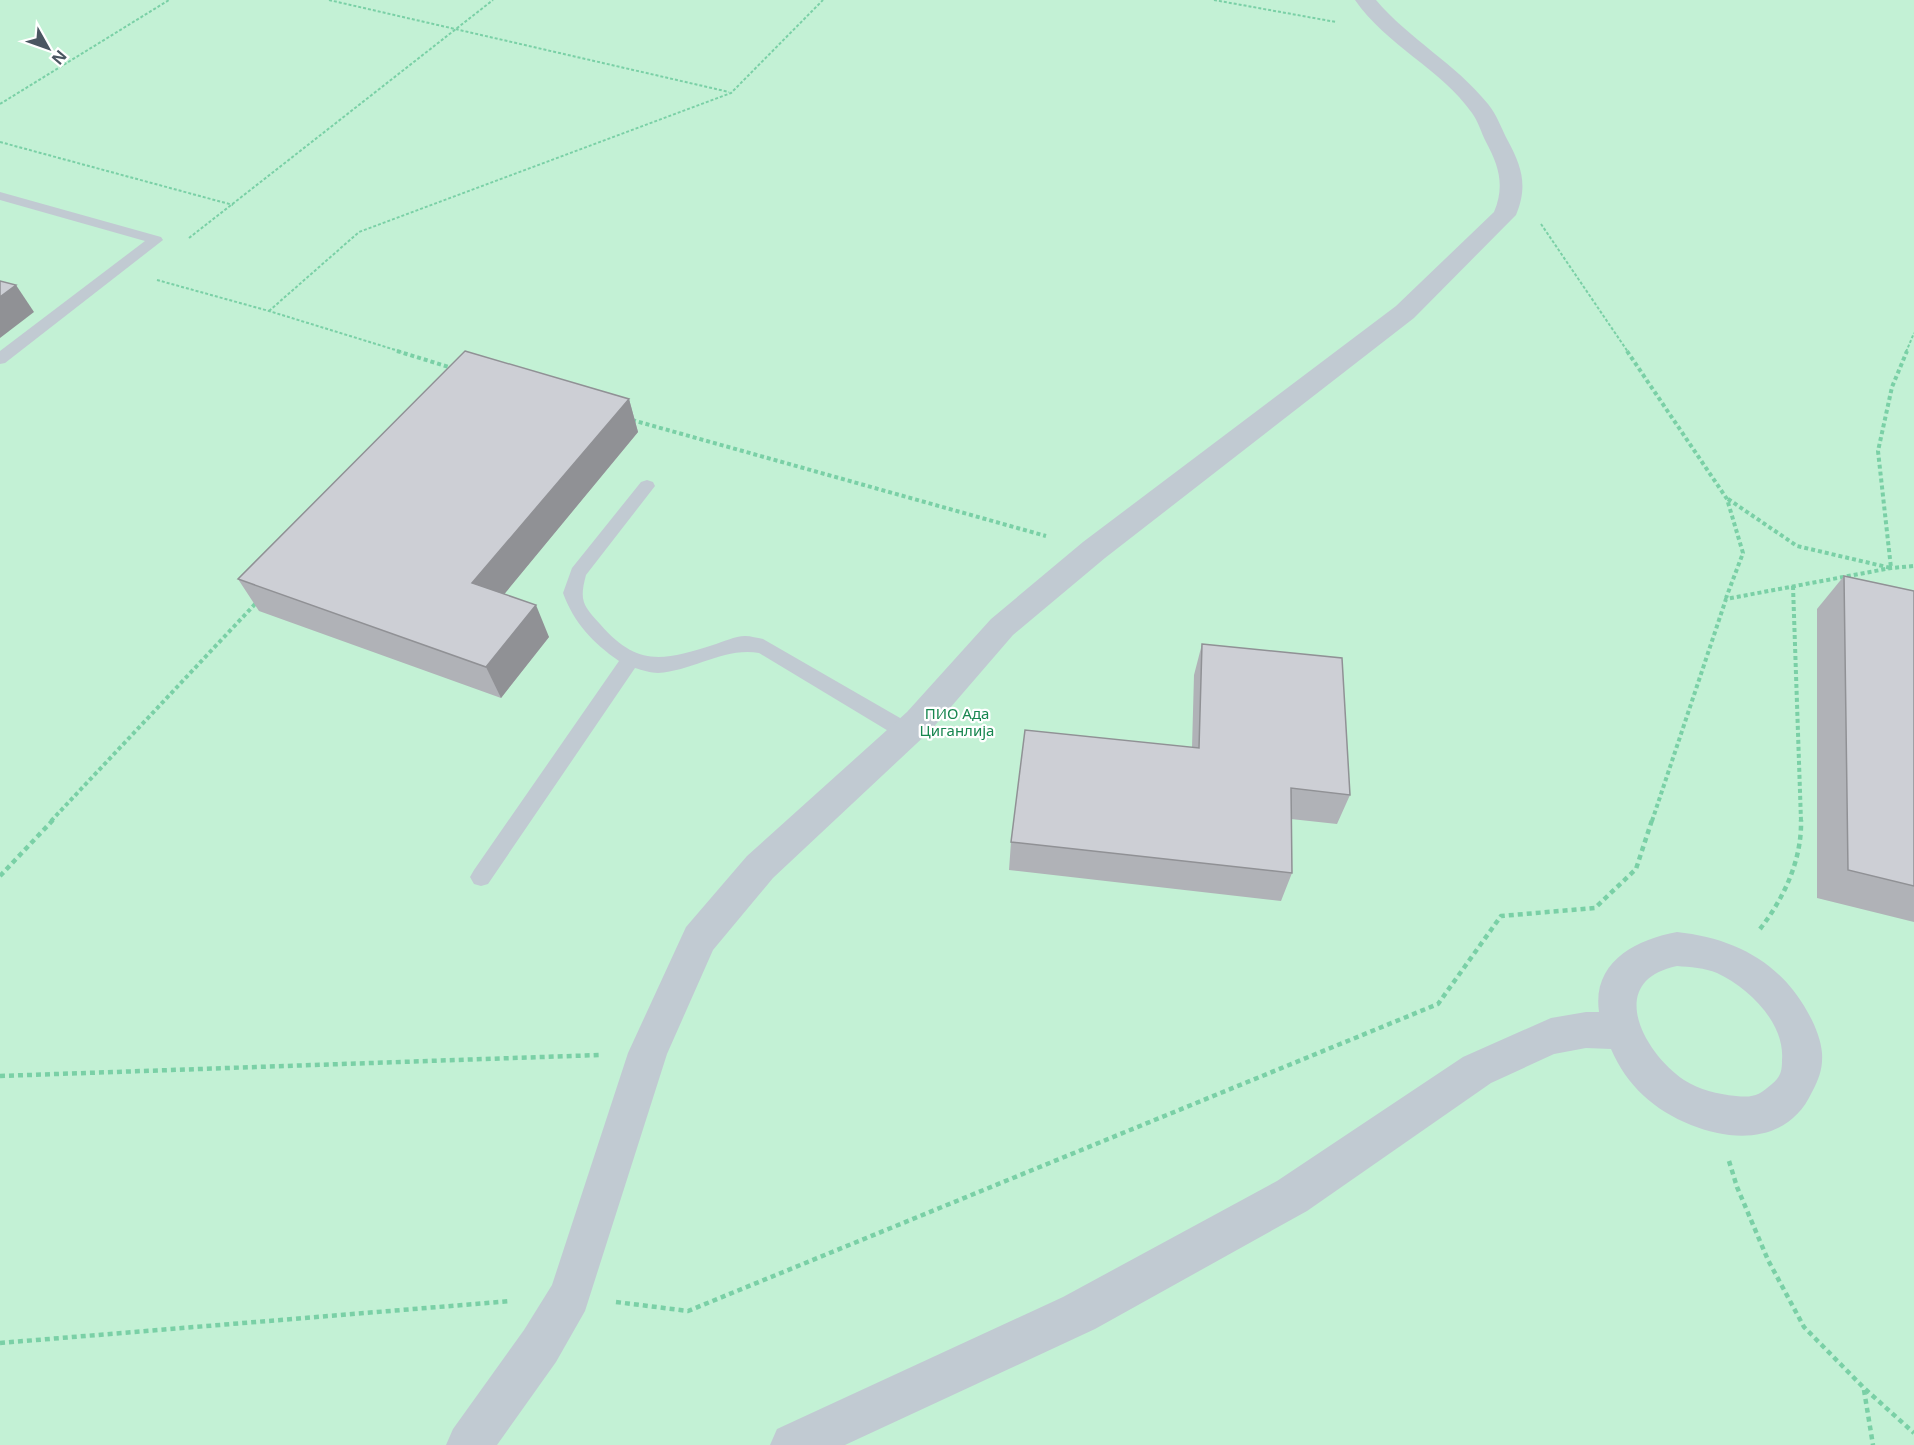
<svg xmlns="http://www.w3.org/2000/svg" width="1914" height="1445" font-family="'Noto Sans',sans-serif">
<rect width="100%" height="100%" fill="#f5f3f3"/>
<rect fill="#c3f1d5" x="0" y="0" width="1914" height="1445"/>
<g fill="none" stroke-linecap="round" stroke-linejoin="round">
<g stroke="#7ad0a6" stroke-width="2" stroke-dasharray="3 2" stroke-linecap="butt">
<polyline points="329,0 729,92"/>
<polyline points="1214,0 1336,22"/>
<polyline points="0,104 169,0"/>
<polyline points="0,142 233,205"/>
<polyline points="1541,224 1628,352"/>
<polyline points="189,238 493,0"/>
<polyline points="157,280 269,311 402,352"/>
<polyline points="269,311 359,232 731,93 823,0"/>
<polyline points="1906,352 1914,333"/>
</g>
<g stroke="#7ad0a6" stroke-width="4" stroke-dasharray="4 3" stroke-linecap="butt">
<polyline points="397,351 452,368"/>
<polyline points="1627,351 1727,499 1743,553 1726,598"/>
<polyline points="632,420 1046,536"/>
<polyline points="1728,499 1797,546 1891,568 1878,451 1892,387 1907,351"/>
<polyline points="1793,586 1801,821"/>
<polyline points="51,821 257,602"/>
<polyline points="1652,821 1726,599 1891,568 1914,566"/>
</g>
<g stroke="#7ad0a6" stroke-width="4.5" stroke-dasharray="5 4" stroke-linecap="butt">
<polyline points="0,876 53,820"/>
<path d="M1760 929C1784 898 1802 860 1801 820"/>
<polyline points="0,1076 599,1055"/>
<polyline points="1729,1161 1737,1187 1768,1260 1804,1327 1864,1388 1914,1433"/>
<polyline points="616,1302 688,1311 1438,1004 1501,916 1595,908 1636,869 1652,820"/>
<polyline points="0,1343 511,1301"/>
<polyline points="1864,1390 1873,1445"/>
</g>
<g fill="#c1cad2" fill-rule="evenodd">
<polygon points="0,192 161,237 163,240 5,363 0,364 0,351 145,241 0,200"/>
<path d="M647 480 653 482 655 486 586 575C579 601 583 605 600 624 638 668 664 660 713 645 723 642 735 636 745 636 751 636 757 638 763 639L914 726 917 732 914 738 907 740 900 738 759 653C724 647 693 671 658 673 651 673 642 670 635 668L488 884 481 886 474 884 470 877 474 870 619 661C593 643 574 623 563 593L572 568 641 482Z"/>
</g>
<g fill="#c1cad2" fill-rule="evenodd">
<path d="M1355 0H1376C1409 39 1456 64 1488 104 1497 115 1501 128 1508 141 1522 167 1528 186 1516 215L1414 318 1105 558 1013 635 931 730 773 878 713 950 667 1054 585 1311 556 1362 497 1445H446L453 1429 524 1330 552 1285 628 1053 686 927 747 856 907 712 991 619 1083 542 1396 306 1494 212C1505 186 1499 166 1486 142 1481 132 1478 121 1472 113 1441 69 1386 45 1355 0Z"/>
<path d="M1677 932C1733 938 1779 961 1807 1011 1814 1023 1821 1039 1822 1053 1823 1068 1819 1079 1812 1092 1789 1142 1736 1143 1691 1125 1654 1110 1627 1086 1611 1049L1586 1048 1554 1054 1491 1083 1307 1211 1095 1329 845 1445H770L777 1429 1063 1297 1277 1181 1463 1057 1551 1018 1586 1012H1599C1592 962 1635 940 1677 932ZM1677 966C1690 967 1705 968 1717 973 1749 988 1785 1023 1782 1060 1782 1070 1781 1077 1772 1084 1759 1095 1754 1098 1736 1096 1717 1094 1700 1090 1684 1080 1643 1052 1605 981 1677 966Z"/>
</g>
</g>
<g fill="#b0b2b7">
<polygon points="629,399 638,432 504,594 549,637 501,698 259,611 238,579"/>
<polygon points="1844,576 1914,591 1914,922 1817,898 1817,609"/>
<polygon points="1202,644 1350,795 1337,824 1291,819 1292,873 1281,901 1009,870 1011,842 1192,748 1194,675"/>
</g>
<g fill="#909195">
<polygon points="16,285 34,312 0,338 0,297"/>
<polygon points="629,399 638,432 487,615 472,583"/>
<polygon points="536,605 549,637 501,698 486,667"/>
</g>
<g fill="#cdcfd5" stroke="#909195" stroke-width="1.5">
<polygon points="0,281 16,285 0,297"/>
<polygon points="465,351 629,399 472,583 536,605 486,667 238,579"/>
<polygon points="1844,576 1914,591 1914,886 1848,870"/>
<polygon points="1202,644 1342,658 1350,795 1291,788 1292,873 1011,842 1025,730 1199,748"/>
</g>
<g text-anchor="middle" stroke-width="4.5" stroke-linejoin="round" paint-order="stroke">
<g font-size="15" fill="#17864f" stroke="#fff">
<text x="957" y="719">ПИО Ада<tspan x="957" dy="17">Циганлија</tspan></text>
</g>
</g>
<g transform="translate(48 48) rotate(130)" stroke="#ffffff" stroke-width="4.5" paint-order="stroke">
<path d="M0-4.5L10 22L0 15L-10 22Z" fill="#4a5661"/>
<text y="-9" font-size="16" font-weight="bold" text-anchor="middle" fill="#4a5661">N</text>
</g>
</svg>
